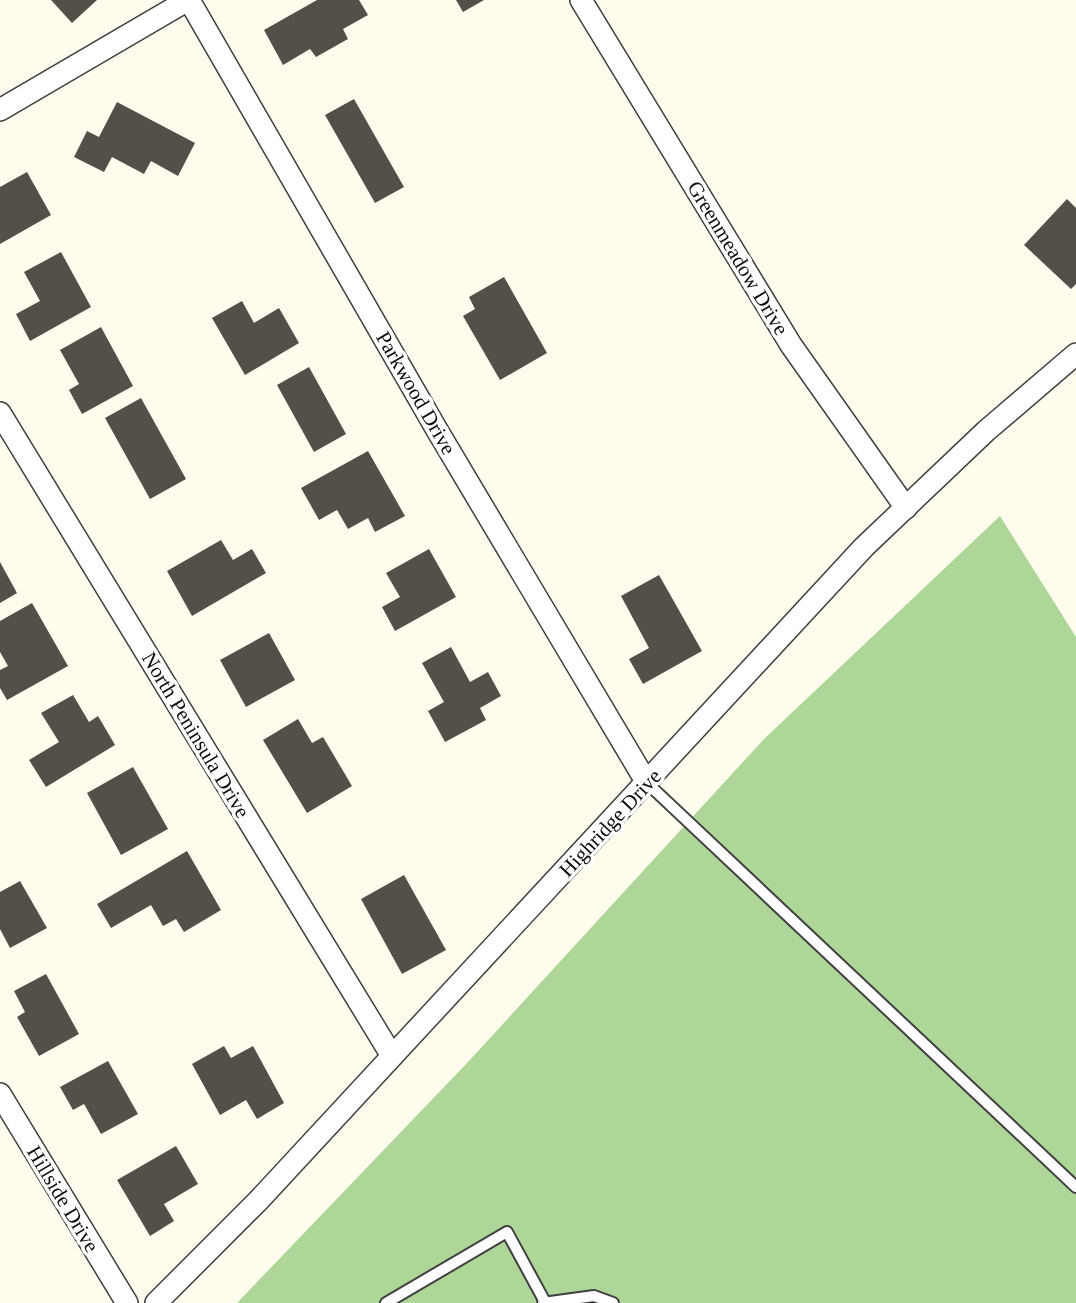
<svg xmlns="http://www.w3.org/2000/svg" width="1076" height="1303" font-family="'Times New Roman',serif">
<rect width="100%" height="100%" fill="#fefced"/>
<polygon fill="#afd699" points="1000,516 1076,637 1076,1303 237,1303 468,1062 764,739"/>
<g fill="#554f4a">
<polygon points="51,0 97,0 72,23"/>
<polygon points="317,0 359,0 368,15 343,29 348,39 316,57 310,49 283,65 264,30"/>
<polygon points="456,0 484,0 463,12"/>
<polygon points="354,99 404,187 375,203 325,115"/>
<polygon points="117,102 195,143 178,176 151,161 144,174 112,157 104,172 74,157 87,131 99,137"/>
<polygon points="27,172 51,215 0,244 0,187"/>
<polygon points="1067,199 1076,208 1076,284 1071,289 1024,245"/>
<polygon points="61,252 91,307 30,341 16,314 40,301 24,272"/>
<polygon points="504,277 547,353 500,380 463,316 475,309 469,297"/>
<polygon points="242,301 254,323 279,308 299,343 245,375 212,318"/>
<polygon points="101,327 133,386 82,414 69,390 79,384 60,350"/>
<polygon points="309,367 346,434 314,452 277,385"/>
<polygon points="141,398 186,479 150,499 105,418"/>
<polygon points="368,451 405,516 375,532 368,518 348,529 337,510 319,520 301,488"/>
<polygon points="221,540 233,560 252,549 266,573 192,616 167,571"/>
<polygon points="429,549 456,597 395,631 382,607 400,597 386,573"/>
<polygon points="0,562 17,593 0,603"/>
<polygon points="659,575 702,651 643,684 629,659 649,648 621,596"/>
<polygon points="32,603 68,666 7,700 0,688 0,670 8,666 0,652 0,621"/>
<polygon points="269,633 295,680 246,707 220,660"/>
<polygon points="451,647 470,682 488,672 501,696 480,708 486,720 445,742 428,711 444,702 422,663"/>
<polygon points="73,695 89,722 98,716 115,745 46,787 29,760 59,742 41,713"/>
<polygon points="298,719 312,743 323,737 352,786 307,813 263,740"/>
<polygon points="133,767 168,829 121,855 87,793"/>
<polygon points="187,851 221,910 184,932 176,919 163,926 151,905 111,928 97,904"/>
<polygon points="404,875 446,950 402,974 361,899"/>
<polygon points="20,881 47,928 10,948 0,929 0,892"/>
<polygon points="46,974 79,1034 39,1056 17,1017 25,1012 14,991"/>
<polygon points="224,1046 231,1058 253,1046 284,1103 257,1119 246,1100 220,1115 192,1064"/>
<polygon points="108,1061 138,1114 101,1134 84,1104 73,1110 60,1087"/>
<polygon points="176,1146 198,1184 164,1204 174,1221 150,1236 117,1180"/>
</g>
<g fill="none" stroke-linecap="round" stroke-linejoin="round">
<defs>
<g id="lane">
<polyline points="647,783 1076,1187"/>
<polyline points="386,1303 507,1232 545,1302"/>
<polyline points="543,1303 594,1296 613,1303"/>
</g>
<g id="street">
<polyline points="189,0 437,430 647,783"/>
<polyline points="581,0 791,345 906,508"/>
<polyline points="0,110 188,0"/>
<polyline points="0,413 392,1056"/>
<polyline points="0,1094 127,1303"/>
<polyline points="156,1303 258,1201 864,547 986,431 1076,354"/>
</g>
</defs>
<use href="#lane" stroke="#404040" stroke-width="14"/>
<use href="#street" stroke="#404040" stroke-width="24"/>
<use href="#lane" stroke="#fff" stroke-width="10"/>
<use href="#street" stroke="#fff" stroke-width="21"/>
</g>
<g text-anchor="middle" stroke-width="7" stroke-linejoin="round" paint-order="stroke">
<g font-size="21" fill="#0d0d0d" stroke="#fff">
<text transform="translate(738 258) rotate(59)" y="7">Greenmeadow Drive</text>
<text transform="translate(416 393) rotate(60)" y="7">Parkwood Drive</text>
<text transform="translate(196 735) rotate(59)" y="7">North Peninsula Drive</text>
<text transform="translate(610 823) rotate(-47)" y="7">Highridge Drive</text>
<text transform="translate(63 1199) rotate(59)" y="7">Hillside Drive</text>
</g>
</g>
</svg>
